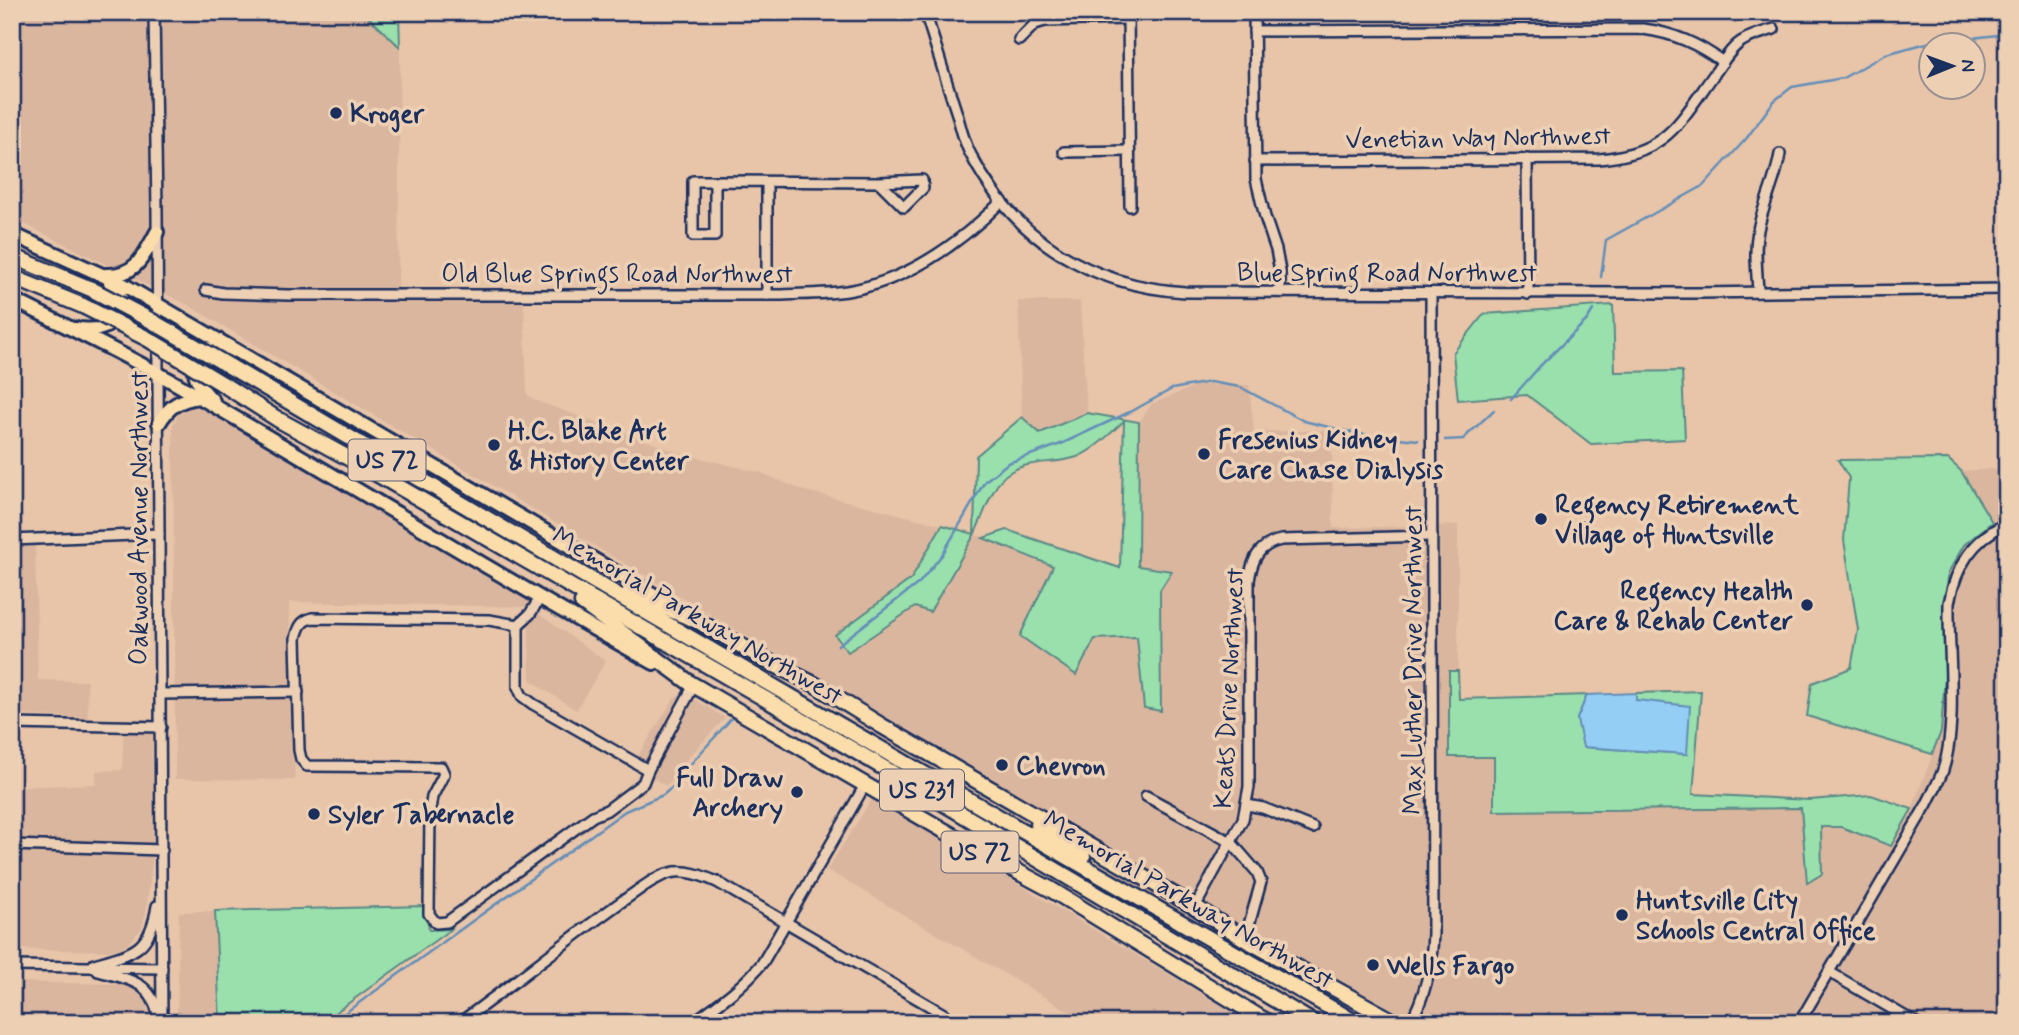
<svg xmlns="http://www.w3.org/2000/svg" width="2019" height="1035" font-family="Mynerve,sans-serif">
<rect width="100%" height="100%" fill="#e8c5a9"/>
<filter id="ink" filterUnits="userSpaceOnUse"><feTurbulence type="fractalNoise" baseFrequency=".0143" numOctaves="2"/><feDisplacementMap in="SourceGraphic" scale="14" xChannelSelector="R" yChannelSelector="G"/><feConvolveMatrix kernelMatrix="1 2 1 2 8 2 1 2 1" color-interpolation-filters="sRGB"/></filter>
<g filter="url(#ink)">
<g fill="#dbb69f">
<polygon points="12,12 363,12 400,47 398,300 524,301 527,394 534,400 680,453 762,473 802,490 942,525 911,579 835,635 915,606 930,612 974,534 1053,566 1095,639 1137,636 1144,707 1161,711 1160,589 1172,571 1138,566 1139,422 1151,404 1198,385 1249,385 1254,432 1332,430 1333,528 1458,525 1458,671 1449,671 1449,757 1494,757 1494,811 1801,807 1807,883 1822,874 1821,827 1841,827 1891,846 1912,809 1941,732 1946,660 1945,636 1948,573 1964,545 1992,522 1961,471 2007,468 2007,1023 1438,1023 1436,1020 1402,1014 1262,939 1193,895 1165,882 990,780 186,304 12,218"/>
<polygon points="1018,301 1080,301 1087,413 1040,433 1022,417"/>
<polygon points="185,407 204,408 529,597 529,607 606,661 576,710 530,680 528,607 289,602 295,780 175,779 173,425 178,415"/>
<polygon points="35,544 38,680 87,681 88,718 12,715 12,545"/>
<polygon points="683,692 725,718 688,758 676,778 667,786 631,767 675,697"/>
<polygon points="124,719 152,719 153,856 146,912 142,928 131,941 122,949 108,951 12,949 12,787 96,784 96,771 122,770"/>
<polygon points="873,797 1250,1023 1089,1023 827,870"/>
<polygon points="215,911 220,1023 177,1023 179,912"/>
<polygon points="12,982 123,984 136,991 146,1002 152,1023 12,1023"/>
</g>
<g fill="#99e0ad" stroke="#5a8886" stroke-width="2">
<polygon points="363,12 399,12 400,47"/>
<polygon points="1613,305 1615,372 1682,371 1685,439 1591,444 1527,395 1458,400 1453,353 1484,314"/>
<path d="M1087 413 1139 422 1138 566 1172 571 1160 590 1161 711 1144 708 1137 637 1095 639 1076 675 1020 636 1053 566 983 538 1007 530 1120 568 1124 421C1110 433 1095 450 1077 457 1054 465 1031 459 1010 472 992 482 983 519 973 537 959 562 944 587 930 612L915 607 848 652 835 635 911 579 942 525 974 534 976 456 1022 417 1040 433Z"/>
<polygon points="1948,459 1961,471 1992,522 1964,545 1948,573 1945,636 1946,660 1941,732 1932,754 1807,716 1812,683 1851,668 1858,630 1844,540 1849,478 1838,460"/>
<polygon points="1449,671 1458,671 1459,699 1587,695 1577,719 1584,747 1687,754 1635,700 1636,693 1701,691 1693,794 1810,800 1871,795 1912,809 1891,846 1841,827 1821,827 1822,874 1807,883 1801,808 1494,811 1494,757 1449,757"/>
<polygon points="426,906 429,930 451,929 321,1023 220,1023 215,911"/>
</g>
<polygon fill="#95cef4" stroke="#648eb8" stroke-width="2" points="1636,693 1636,700 1690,706 1687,754 1583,747 1577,719 1587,695"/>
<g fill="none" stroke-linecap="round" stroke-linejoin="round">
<g stroke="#648eb8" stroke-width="2.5">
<polyline points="1601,277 1606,240 1703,186 1746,139 1774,101 1792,87 1843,78 1886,54 1927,43 2007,34"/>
<polyline points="1511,399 1540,366 1587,320 1593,310"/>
<polyline points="1445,440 1463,439 1494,410"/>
<polyline points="838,645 919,583 942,555 985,481 1008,463 1061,444 1134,410 1172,389 1210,382 1240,387 1304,421 1358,434 1418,440"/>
<polyline points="331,1023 625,811 663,795 681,780 688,767 731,719"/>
</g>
<defs>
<g id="minor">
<polyline points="154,12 157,210 162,1023"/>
<path d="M925 12C936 46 946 81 957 114 961 128 964 143 971 155 1015 240 1091 286 1185 292L1698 293 2007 289"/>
<polyline points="1128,12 1130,206"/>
<polyline points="1254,12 1256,179 1265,217 1276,250 1280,271 1280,292"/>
<path d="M1254 31 1643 29C1674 33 1698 44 1723 62"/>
<polyline points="1019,40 1035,24 1045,21 1128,19"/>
<polyline points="1064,152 1129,151"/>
<polyline points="1527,159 1528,294"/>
<path d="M1255 161 1599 159C1668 153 1678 124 1715 73 1723 62 1732 46 1744 40 1753 35 1764 32 1774 29"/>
<polyline points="715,181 715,236 693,236 693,181 715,181 879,182 922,180 923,188 904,207 879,182"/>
<path d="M206 290 223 293 288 295H783C804 294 826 294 847 291 908 281 959 244 1002 201"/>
<path d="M1758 292C1757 271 1754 251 1758 230 1763 204 1776 180 1780 154"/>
<polyline points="767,295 767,182"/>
<polyline points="12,540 159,534"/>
<path d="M518 625 489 620 312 618C301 621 299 627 296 638L299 750 301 759 307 766 441 767 444 774 432 797 430 810 429 914 436 923 447 922 593 816 607 810 643 783 648 770 694 685"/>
<polyline points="518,625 518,687 522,696 533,704 648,770"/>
<polyline points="518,625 530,614 540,598"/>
<polyline points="161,694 298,692"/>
<polyline points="12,724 161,727"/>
<polyline points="1146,796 1231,842 1257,872 1261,882 1245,939"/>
<polyline points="1247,805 1263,808 1313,828"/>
<polyline points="12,845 162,850"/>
<path d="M1195 907 1243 819 1249 787V581C1252 560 1258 545 1281 540L1432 536"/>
<path d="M94 964C133 953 150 951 157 906"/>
<polyline points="12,966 162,968"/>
<path d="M98 971C127 979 150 980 158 1014"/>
<polyline points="1829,972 1916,1023"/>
<path d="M459 1023C515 983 568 939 624 900 638 891 654 877 670 873 687 869 703 876 717 882L959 1023"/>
<path d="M692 1023C718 1004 743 987 763 962L865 785"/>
<path d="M1410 1023C1426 995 1432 965 1433 933L1431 294"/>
<path d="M1799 1023 1927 804C1932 793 1939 782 1943 770 1958 724 1948 652 1949 603 1956 566 1972 540 2007 523"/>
</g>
<g id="major">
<polyline points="12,234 124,285 673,606"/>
<path d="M106 275C137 276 144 255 157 232"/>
<path d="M12 299C69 328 127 355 182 387 340 478 495 574 654 663"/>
<path d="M75 329C82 329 91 330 98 329 124 322 129 299 110 282"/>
<path d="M213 401C199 387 191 375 196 354L206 348 231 351"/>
<path d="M159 423C169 406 179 400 198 397"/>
</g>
<g id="highway">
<polyline points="12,256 91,289"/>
<polyline points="12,277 83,306"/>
<path d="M229 366C596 584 965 799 1336 1011"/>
<polyline points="221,383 279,420 363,466 862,755 1314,1023"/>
<polyline points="629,593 698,621 773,664 814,684 882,726 1195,907 1245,939 1397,1023"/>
<polyline points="582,603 690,683 981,852 1050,889 1269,1023"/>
<polyline points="1037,824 1083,857"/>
</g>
</defs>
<use href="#minor" stroke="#1b2f5e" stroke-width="14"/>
<use href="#major" stroke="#1b2f5e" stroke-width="18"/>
<use href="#highway" stroke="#1b2f5e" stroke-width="19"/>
<use href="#minor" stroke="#edd0b4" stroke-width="9"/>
<use href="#major" stroke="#fbddab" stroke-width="12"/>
<use href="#highway" stroke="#fbddab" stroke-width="14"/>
<defs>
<g id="highway-bridge">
<polyline points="91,289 150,320 229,366"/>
<polyline points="83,306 148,339 221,383"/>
<polyline points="1336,1011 1356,1023"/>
</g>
</defs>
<use href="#highway-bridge" stroke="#1b2f5e" stroke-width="19" stroke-linecap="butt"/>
<use href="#highway-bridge" stroke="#fbddab" stroke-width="14"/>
</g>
</g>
<g fill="#1b2f5e" stroke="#edd0b4" stroke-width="2.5">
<circle cx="336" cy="113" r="7"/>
<circle cx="494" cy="445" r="7"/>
<circle cx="1204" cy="454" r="7"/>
<circle cx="1541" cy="519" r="7"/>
<circle cx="1807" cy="605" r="7"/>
<circle cx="1002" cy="765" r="7"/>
<circle cx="797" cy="792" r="7"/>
<circle cx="314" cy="814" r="7"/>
<circle cx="1622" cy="915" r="7"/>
<circle cx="1373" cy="965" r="7"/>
</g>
<g text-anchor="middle" stroke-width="7" stroke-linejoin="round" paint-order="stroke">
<g fill="#edd0b4" stroke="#5a5f78" stroke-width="2">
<rect x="348.5" y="439.5" width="77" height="41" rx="5"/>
<rect x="880" y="769.5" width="84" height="41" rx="5"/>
<rect x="941.5" y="831.5" width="77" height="41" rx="5"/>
</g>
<g font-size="24" font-weight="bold" fill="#1b2f5e">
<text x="387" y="468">US 72</text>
<text x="922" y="798">US 231</text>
<text x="980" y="860">US 72</text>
</g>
<g font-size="26" font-weight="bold" fill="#1b2f5e" stroke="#edd0b4" text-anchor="start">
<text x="350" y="122">Kroger</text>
<text x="508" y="439">H.C. Blake Art<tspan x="508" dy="30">&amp; History Center</tspan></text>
<text x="1218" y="448">Fresenius Kidney<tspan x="1218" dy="30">Care Chase Dialysis</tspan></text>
<text x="1555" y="513">Regency Retirement<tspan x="1555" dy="30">Village of Huntsville</tspan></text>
<text x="1793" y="599" text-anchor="end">Regency Health<tspan x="1793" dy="30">Care &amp; Rehab Center</tspan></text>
<text x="1016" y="774">Chevron</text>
<text x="783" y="786" text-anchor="end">Full Draw<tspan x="783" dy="30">Archery</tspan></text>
<text x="328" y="823">Syler Tabernacle</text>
<text x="1636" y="909">Huntsville City<tspan x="1636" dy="30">Schools Central Office</tspan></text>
<text x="1387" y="974">Wells Fargo</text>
</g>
<g font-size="26" fill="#1b2f5e" stroke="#edd0b4">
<text transform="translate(1478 137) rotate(-1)" y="9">Venetian Way Northwest</text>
<text x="1387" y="281">Blue Spring Road Northwest</text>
<text x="617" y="282">Old Blue Springs Road Northwest</text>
<text transform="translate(138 518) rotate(-90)" y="9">Oakwood Avenue Northwest</text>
<text transform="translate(698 615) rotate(30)" y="9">Memorial Parkway Northwest</text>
<text transform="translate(1412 660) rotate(-90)" y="9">Max Luther Drive Northwest</text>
<text transform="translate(1228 688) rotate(-87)" y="9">Keats Drive Northwest</text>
<text transform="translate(1189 899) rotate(30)" y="9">Memorial Parkway Northwest</text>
</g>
</g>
<rect width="2019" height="1035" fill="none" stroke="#edd0b4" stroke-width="42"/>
<rect x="21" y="21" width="1977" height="993" fill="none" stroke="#1b2f5e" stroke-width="2.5" filter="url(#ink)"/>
<g transform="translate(1952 66) rotate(89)"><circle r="33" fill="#edd0b4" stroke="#999092" stroke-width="2"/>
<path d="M0-5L12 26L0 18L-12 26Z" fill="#1b2f5e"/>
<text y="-10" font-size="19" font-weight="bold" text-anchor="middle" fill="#1b2f5e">N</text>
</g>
</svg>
